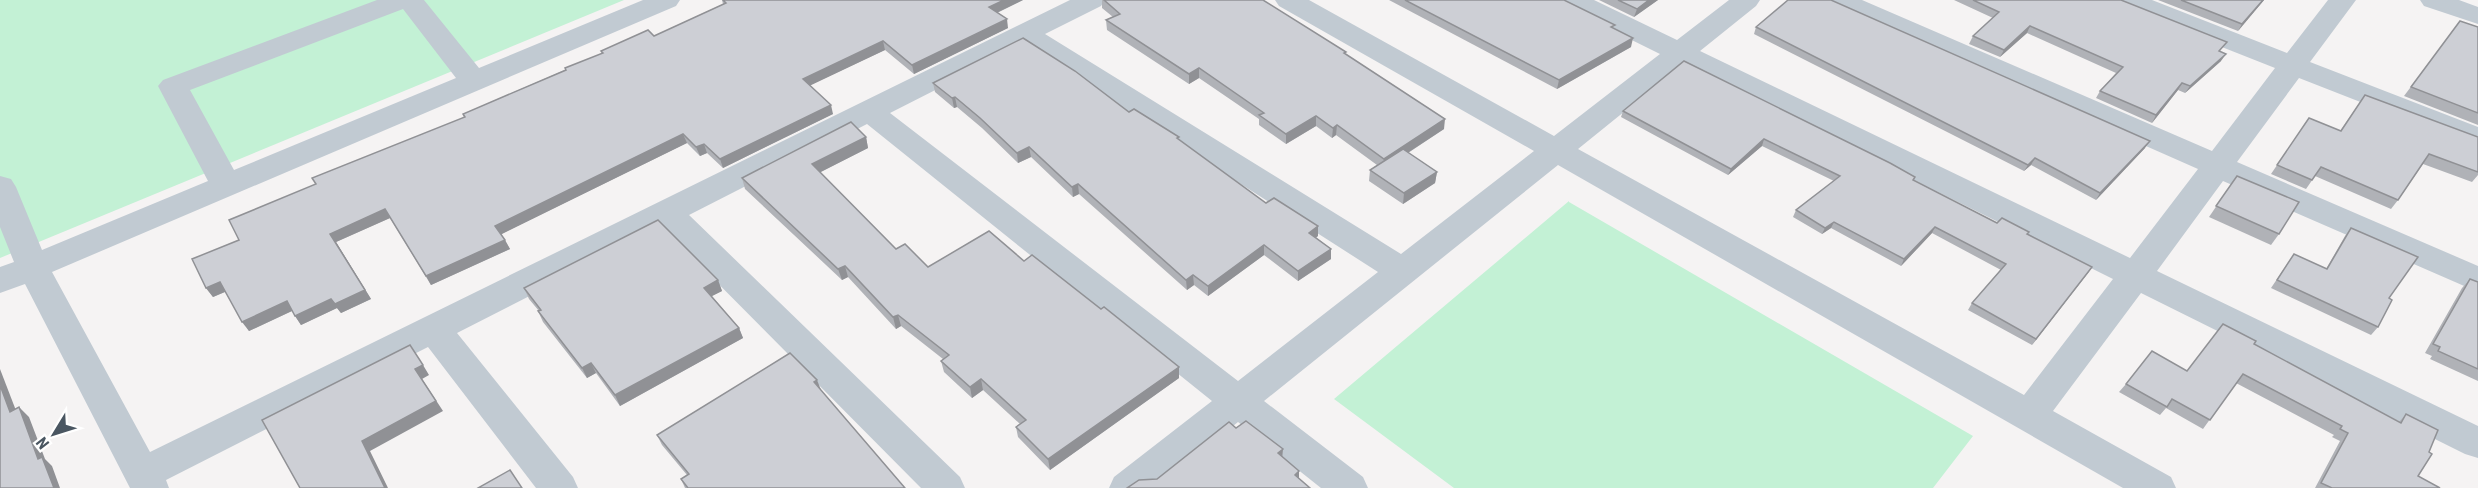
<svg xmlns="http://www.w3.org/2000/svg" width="2478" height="488" font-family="'Roboto Condensed',sans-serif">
<rect width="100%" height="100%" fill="#f5f3f3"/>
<g fill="#c3f1d5">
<polygon points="0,0 624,0 0,258"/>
<polygon points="1569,201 1569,202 1973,436 1933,488 1454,488 1334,399"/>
</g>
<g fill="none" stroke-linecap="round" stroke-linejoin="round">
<g fill="#c1cad2" fill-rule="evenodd">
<path d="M377 0H424L479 68 643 0H680L676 6 52 272 150 452 1070 0H1105L1101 6 1045 34 1401 254 1534 151 1279 6 1275 0H1309L1554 136 1660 54 1563 6 1559 0H1594L1677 40 1729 0H1760L1756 6 1700 51 2130 258 2198 169 1829 6 1825 0H1862L2212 151 2275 68 2118 6 2114 0H2152L2287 53 2328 0H2356L2310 62 2478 127V148L2299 78 2237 162 2478 266V292L2223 181 2157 271 2478 426V458L2465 454 2141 293 2053 411 2171 477 2176 488H2123L1558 165 1264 401 1363 477 1368 488H1321L1238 422 1156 488H1109L1114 477 1212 401 867 124 689 215 960 477 965 488H921L663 228 457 333 573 477 578 488H536L428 347 166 480 169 488H130L25 284 0 293V267L14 262 0 227V176L11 179 16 187 42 250 208 181 158 86 163 80ZM403 9 456 78 234 170 190 90ZM1024 45 1378 272 1238 381 890 113ZM1682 65 2113 279 2024 395 1578 149Z"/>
<polygon points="2420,0 2459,0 2478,7 2478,24 2424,6"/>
</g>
</g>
<g fill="#b0b2b7">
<polygon points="722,0 1023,0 997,13 1008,28 914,74 885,50 810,85 833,114 723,168 707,153 700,156 687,143 501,234 510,249 431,285 390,218 336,242 371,299 341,313 337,308 301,325 292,311 249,331 225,292 213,297 206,288 239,240 316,184 464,117 463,114 602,54 601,51 654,36 723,4"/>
<polygon points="1102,0 1263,0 1346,52 1345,54 1444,129 1408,153 1437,172 1435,183 1403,204 1369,181 1370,170 1377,165 1336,135 1332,138 1316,126 1286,144 1259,125 1259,119 1199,78 1189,84 1107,30 1106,20 1113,17 1102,8"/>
<polygon points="1389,0 1564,0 1614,28 1631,47 1557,89"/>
<polygon points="1599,0 1658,0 1634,17"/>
<polygon points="1954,0 2121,0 2221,52 2221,61 2185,93 2178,90 2152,123 2096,98 2100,91 2116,73 2027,33 2000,57 1969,44 1973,36 1993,18"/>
<polygon points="2158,0 2264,0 2238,31"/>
<polygon points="2460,21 2478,27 2478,125 2404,96"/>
<polygon points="1756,27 2145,148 2096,200 2031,165 2024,171 1754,34"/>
<polygon points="1684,61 1915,177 1914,180 1997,223 2028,234 2092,267 2032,345 1968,310 1972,303 2001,270 1932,233 1901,266 1831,228 1822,234 1793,217 1796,210 1834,181 1762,146 1728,175 1621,117 1623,111"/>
<polygon points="933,83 1129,112 1179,140 1266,203 1318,226 1318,236 1316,237 1331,249 1331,259 1298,281 1264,255 1208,296 1194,285 1187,290 1079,194 1073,197 1031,157 1018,163 982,128 957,107 954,108 935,92"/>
<polygon points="2365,95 2478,137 2478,175 2472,182 2423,164 2398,200 2391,209 2315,176 2306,189 2271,174 2309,118 2340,131"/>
<polygon points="866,137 868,148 820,172 896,249 928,267 1024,261 1101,309 1179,367 1179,378 1050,470 1018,437 1016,427 1020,424 983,390 972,398 944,372 941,361 943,359 901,326 896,329 848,277 842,280 745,189 742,178"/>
<polygon points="2237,176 2279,234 2271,245 2209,217"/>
<polygon points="2351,228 2389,298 2378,327 2371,335 2271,288 2294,254 2326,269 2345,236"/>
<polygon points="2470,279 2478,282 2478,381 2430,359 2432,356 2425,353 2462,288"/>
<polygon points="718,280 722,291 712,296 739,328 743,338 620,406 596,373 587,378 543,322 538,311 539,311 529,299 524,288"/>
<polygon points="2254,344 2399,422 2406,414 2418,476 2440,488 2315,488 2340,441 2332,437 2334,435 2236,383 2203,429 2166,408 2160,415 2119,392 2126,384 2187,371"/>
<polygon points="821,390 905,488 685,488 681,479 687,475 662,445 657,435"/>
</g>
<g fill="#909195">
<polygon points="1004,0 1023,0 990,16 989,7"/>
<polygon points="1649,0 1658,0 1634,17 1637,9"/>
<polygon points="2263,0 2264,0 2238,31 2242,24"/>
<polygon points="1007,19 1008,28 914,74 912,65"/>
<polygon points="2030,26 2027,33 2000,57 2004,50"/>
<polygon points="1633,38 1631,47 1557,89 1559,80"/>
<polygon points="883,41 885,50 805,88 803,79"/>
<polygon points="2226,54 2221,61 2185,93 2190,86"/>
<polygon points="1199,68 1199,78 1189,84 1189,74"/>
<polygon points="2182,83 2178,90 2152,123 2156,115"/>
<polygon points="955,97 957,107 954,108 952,98"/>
<polygon points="831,105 833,114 723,168 720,159"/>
<polygon points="1316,116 1316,126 1286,144 1286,134"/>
<polygon points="1445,119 1444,129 1383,169 1384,159"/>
<polygon points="1337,125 1336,135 1332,138 1333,128"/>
<polygon points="683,134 687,143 500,235 495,226"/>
<polygon points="866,137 868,148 815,175 812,164"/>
<polygon points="1764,139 1762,146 1728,175 1731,169"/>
<polygon points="2150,141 2145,148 2096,200 2100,193"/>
<polygon points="704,144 707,153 700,156 696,147"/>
<polygon points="1029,147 1031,157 1018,163 1017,153"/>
<polygon points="2035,158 2031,165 2024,171 2028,165"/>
<polygon points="1437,172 1435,183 1403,204 1404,193"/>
<polygon points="1078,184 1079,194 1073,197 1072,187"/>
<polygon points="385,209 390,218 336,242 371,299 341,313 337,308 301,325 295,316 331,299 330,234"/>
<polygon points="1834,222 1831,228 1822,234 1825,228"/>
<polygon points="1318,226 1318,236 1309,243 1309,233"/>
<polygon points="1935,227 1932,233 1901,266 1904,259"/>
<polygon points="505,240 510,249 431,285 426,276"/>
<polygon points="1264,245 1264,255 1208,296 1208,286"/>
<polygon points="1331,249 1331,259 1298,281 1298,271"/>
<polygon points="845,266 848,277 842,280 838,269"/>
<polygon points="2092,267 2088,273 2032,345 2036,339"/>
<polygon points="1193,275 1194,285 1187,290 1186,280"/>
<polygon points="718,280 722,291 708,298 704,288"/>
<polygon points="220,282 227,291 213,297 206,288"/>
<polygon points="287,301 294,310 249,331 242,322"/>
<polygon points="898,315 901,326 896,329 893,317"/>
<polygon points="739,328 743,338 620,406 615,395"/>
<polygon points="591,363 596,373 587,378 582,368"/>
<polygon points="423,365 429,375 422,379 443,411 370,451 388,488 385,488 362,441 415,369"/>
<polygon points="1179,367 1179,378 1050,470 1048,459"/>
<polygon points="0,369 20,421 10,412 0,385"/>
<polygon points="981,379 983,390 972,398 970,387"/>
<polygon points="817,380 821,390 814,382"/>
<polygon points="19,407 29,417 45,459 52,466 60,488 54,488 38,459"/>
<polygon points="1283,449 1282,460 1278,453"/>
<polygon points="1299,471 1299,482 1295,475"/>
</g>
<g fill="#cdcfd5" stroke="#909195" stroke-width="1.5">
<polygon points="723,0 1004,0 989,7 1007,19 912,65 883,41 803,79 831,105 720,159 704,144 696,147 683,134 495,226 505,240 426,276 385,209 330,234 365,290 335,304 331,299 295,316 287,301 242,322 220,282 206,288 192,259 239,240 229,220 316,184 312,178 465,117 463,114 566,70 565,68 603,53 601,51 648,30 654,36 726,3"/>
<polygon points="1104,0 1263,0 1346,52 1344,53 1445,119 1384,159 1337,125 1333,128 1316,116 1286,134 1259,115 1264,113 1199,68 1189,74 1106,20 1120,14"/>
<polygon points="1405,0 1564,0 1615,25 1611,27 1633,38 1559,80"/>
<polygon points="1618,0 1649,0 1637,9"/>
<polygon points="1788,0 1831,0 2150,141 2100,193 2035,158 2028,165 1756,27"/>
<polygon points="1973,0 2121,0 2227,42 2219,51 2226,54 2190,86 2182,83 2156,115 2100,91 2123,67 2030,26 2004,50 1973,36 1999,12"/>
<polygon points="2181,0 2263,0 2242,24"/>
<polygon points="2460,21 2478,27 2478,113 2411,87"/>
<polygon points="1023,38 1075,71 1129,112 1134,109 1179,137 1177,138 1266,203 1274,198 1318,226 1309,233 1331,249 1298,271 1264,245 1208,286 1193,275 1186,280 1078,184 1072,187 1029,147 1017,153 980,118 955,97 952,98 933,83"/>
<polygon points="1684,61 1890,163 1915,177 1913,180 1997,223 2002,218 2029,232 2027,234 2092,267 2036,339 1972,303 2006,264 1935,227 1904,259 1834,222 1825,228 1796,210 1840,176 1764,139 1731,169 1623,111"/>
<polygon points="2365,95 2478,137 2478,172 2429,154 2398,200 2321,167 2312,180 2277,165 2309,118 2341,131"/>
<polygon points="851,122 866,137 812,164 896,249 905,244 928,267 989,231 1024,261 1032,255 1101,309 1104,307 1179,367 1048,459 1016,427 1026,420 981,379 970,387 941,361 949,355 898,315 893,317 845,266 838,269 742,178"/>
<polygon points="1403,149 1437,172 1404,193 1370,170"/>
<polygon points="2237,176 2299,202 2279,234 2216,206"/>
<polygon points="658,220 718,280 704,288 739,328 615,395 591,363 582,368 538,311 541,310 524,288"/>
<polygon points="2351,228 2418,257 2389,298 2392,300 2378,327 2277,280 2294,254 2327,269"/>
<polygon points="2470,279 2478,282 2478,369 2438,351 2440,347 2433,344"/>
<polygon points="2223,324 2256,341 2254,344 2401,423 2406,414 2438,430 2429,452 2432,454 2418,476 2440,488 2332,488 2321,483 2348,433 2340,429 2342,426 2243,374 2210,420 2172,399 2167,407 2126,384 2152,351 2187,371"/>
<polygon points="410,345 423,365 415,369 436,401 362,441 385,488 299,488 300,488 262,420"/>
<polygon points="790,353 817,380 814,382 905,488 688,488 681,479 689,474 657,435"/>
<polygon points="0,385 10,412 19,407 38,459 42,457 54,488 0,488"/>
<polygon points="1246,421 1283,449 1278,453 1299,471 1295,475 1310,488 1127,488 1139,480 1157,479 1229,422 1236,428"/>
<polygon points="510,470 522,488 478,488"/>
</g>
<g transform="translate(54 434) rotate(232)" stroke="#ffffff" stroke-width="4.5" paint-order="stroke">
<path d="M0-4.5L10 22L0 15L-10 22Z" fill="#4a5661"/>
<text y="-9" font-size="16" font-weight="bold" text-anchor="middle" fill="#4a5661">N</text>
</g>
</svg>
